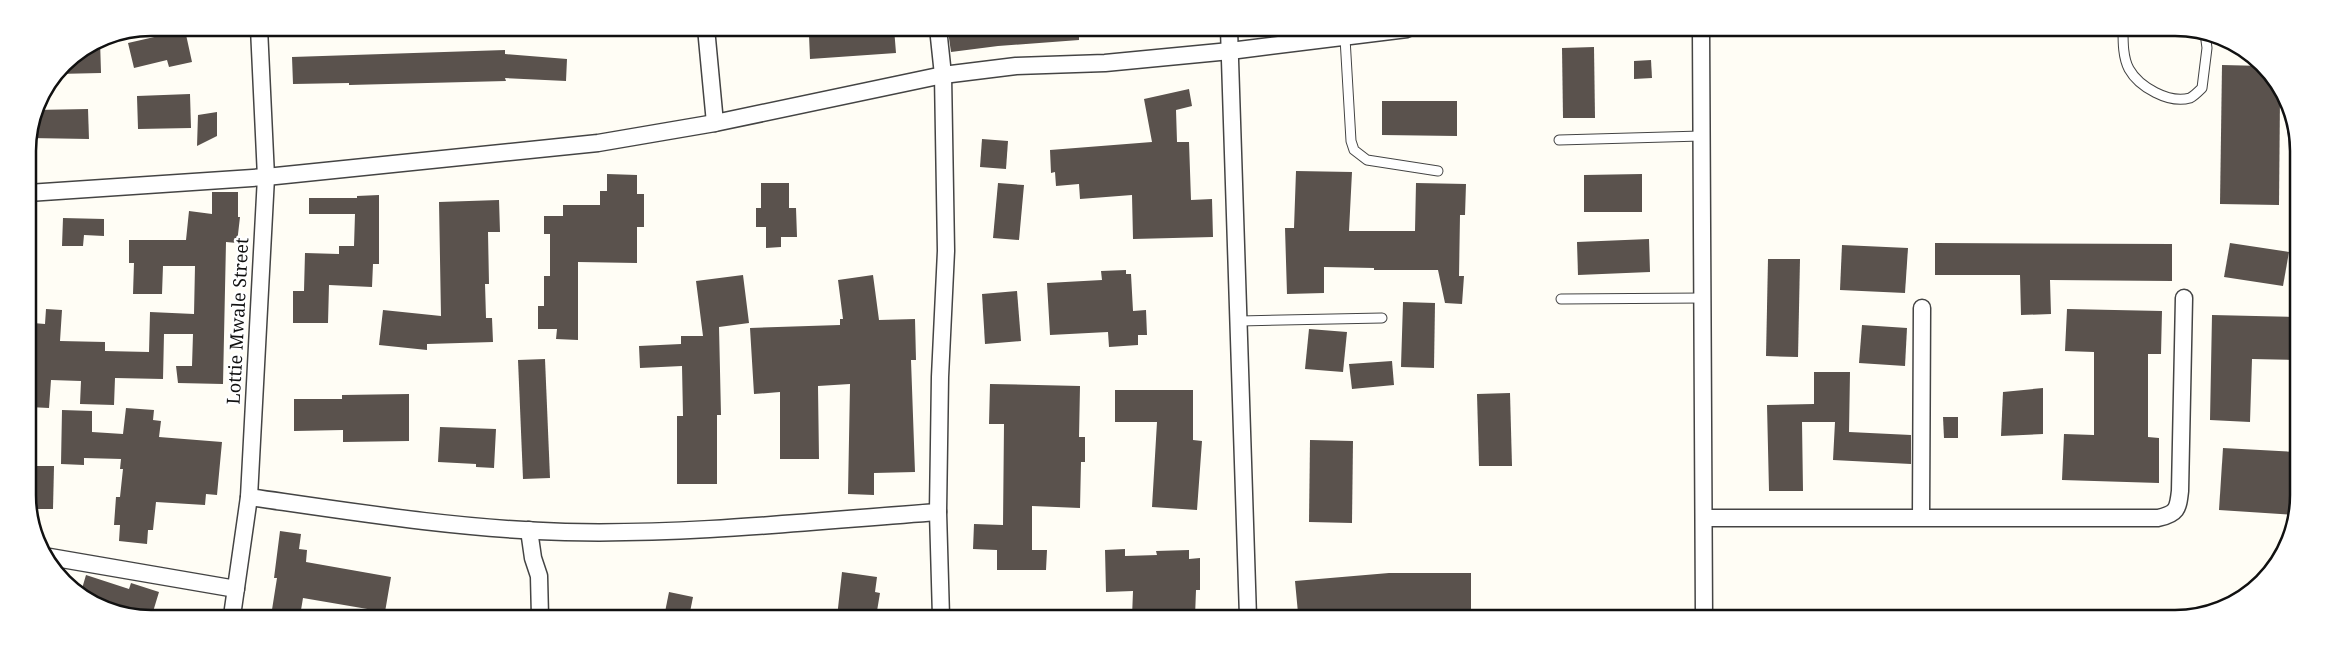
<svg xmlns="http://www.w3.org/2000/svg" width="2326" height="646" font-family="'Noto Serif',serif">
<rect width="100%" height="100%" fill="#fffdf5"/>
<g fill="#5a524d">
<polygon points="816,28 894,28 896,53 810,59 809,35 817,34"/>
<polygon points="957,28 1079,29 1079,40 998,46 951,52 948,31 957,30"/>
<polygon points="185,30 192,62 169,67 167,60 134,68 128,43"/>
<polygon points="100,40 101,73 57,74 64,63"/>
<polygon points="1594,47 1595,118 1563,118 1562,48"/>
<polygon points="505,50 505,54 567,59 566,81 505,78 506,81 349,85 349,83 293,84 292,57"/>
<polygon points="1651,60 1652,78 1634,79 1634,61"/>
<polygon points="2222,65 2264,66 2280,97 2279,205 2220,204"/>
<polygon points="1189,89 1192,106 1176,110 1177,142 1189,142 1191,200 1212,199 1213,237 1133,239 1132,195 1080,199 1079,184 1056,186 1055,172 1051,173 1050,150 1152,142 1144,99"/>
<polygon points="190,94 191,128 138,129 137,96"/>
<polygon points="1382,101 1457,101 1457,136 1382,135"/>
<polygon points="88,109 89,139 29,138 35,110"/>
<polygon points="217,112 217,136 197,146 198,115"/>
<polygon points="982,139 1008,141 1006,169 980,167"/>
<polygon points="1296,171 1352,172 1349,231 1415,231 1416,183 1466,184 1465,215 1460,215 1459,276 1464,276 1462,304 1445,303 1438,270 1374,270 1374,268 1324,267 1324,293 1287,294 1285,228 1294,228"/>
<polygon points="607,174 637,175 637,194 644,194 644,227 637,227 637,263 578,262 578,340 556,339 557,329 538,329 538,306 544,306 544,276 550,276 550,234 544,234 544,216 563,216 563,205 600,205 600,191 607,191"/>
<polygon points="1642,174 1642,212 1584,212 1584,175"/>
<polygon points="761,183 789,183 789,208 796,208 797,237 781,237 781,247 766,248 766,227 756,227 756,208 761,208"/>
<polygon points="998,183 1024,185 1019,240 993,238"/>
<polygon points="212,192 238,192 238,217 240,217 237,243 226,242 223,384 178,383 176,366 192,366 193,334 164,334 163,379 115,378 114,405 80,404 81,381 51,380 49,408 29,407 33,323 45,324 46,309 62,310 60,341 105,342 105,351 149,352 150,312 194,314 195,266 163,266 162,294 133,294 134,263 129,263 129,240 186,240 189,211 212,214"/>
<polygon points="379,195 379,264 373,264 372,287 329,285 328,323 293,323 293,291 304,291 305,253 339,254 339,246 354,246 355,214 309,214 309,198 357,198 357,196"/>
<polygon points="499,200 500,232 488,232 489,284 485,284 486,318 492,318 493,342 427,344 427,350 379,345 383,310 441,316 439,202"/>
<polygon points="63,218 104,219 104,236 84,235 83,246 62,246"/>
<polygon points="1649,239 1650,272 1578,275 1577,242"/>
<polygon points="1935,243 2172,244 2172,281 2050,280 2051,314 2021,315 2020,275 1935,275"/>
<polygon points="2230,243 2289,252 2283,286 2224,277"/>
<polygon points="1842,245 1908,248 1905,293 1840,290"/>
<polygon points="1768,259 1800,259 1798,357 1766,356"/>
<polygon points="1126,270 1126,274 1131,274 1133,311 1146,310 1147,335 1138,335 1138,345 1109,347 1108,332 1050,335 1047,283 1102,280 1101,271"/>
<polygon points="743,275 749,323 719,327 721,415 717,415 717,484 677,484 677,416 683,416 682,366 640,368 639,346 681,344 681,336 703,336 696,281"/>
<polygon points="873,275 879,320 915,319 916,360 911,360 915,472 874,473 874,495 848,494 850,384 818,386 819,459 780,459 780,392 754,394 750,328 840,325 840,319 843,319 838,280"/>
<polygon points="1017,291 1021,341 985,344 982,294"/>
<polygon points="1403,302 1435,303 1434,368 1401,367"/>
<polygon points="2067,309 2162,311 2161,354 2148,354 2148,437 2159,438 2159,483 2062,480 2064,434 2094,435 2094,352 2065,351"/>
<polygon points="2212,315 2296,317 2296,360 2252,359 2250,422 2210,420"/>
<polygon points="1862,325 1907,328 1905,366 1859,363"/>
<polygon points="1309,329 1347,332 1343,372 1305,369"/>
<polygon points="545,359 550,478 523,479 518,360"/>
<polygon points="1392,361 1394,385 1352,389 1349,364"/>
<polygon points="1814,372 1850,372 1849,432 1911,435 1911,464 1833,460 1835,422 1802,422 1803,491 1769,491 1767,405 1814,404"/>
<polygon points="990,384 1080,386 1079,437 1085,437 1085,462 1081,462 1080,508 1032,506 1032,550 1047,550 1046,570 997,570 997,550 973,549 974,524 1003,525 1004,424 989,424"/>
<polygon points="2043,388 2043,434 2001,436 2003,392"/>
<polygon points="1115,390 1193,390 1193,440 1202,441 1197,510 1152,507 1157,422 1115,422"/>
<polygon points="1510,393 1512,466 1479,466 1477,394"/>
<polygon points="409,394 409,441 343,442 343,430 294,431 294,399 342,399 342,395"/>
<polygon points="126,408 154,410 153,420 161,421 159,437 222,442 217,495 206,494 205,505 156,502 153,530 148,530 147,544 119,541 120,525 114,525 116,497 120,497 123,469 120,469 121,459 84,458 84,465 61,464 62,410 92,411 92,432 123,434"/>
<polygon points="1943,417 1958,417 1958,438 1944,438"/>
<polygon points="440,427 496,429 494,468 476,467 476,464 438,462"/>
<polygon points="1310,440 1353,441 1352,523 1309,522"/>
<polygon points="2223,448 2296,452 2296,515 2219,510"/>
<polygon points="30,466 54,466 53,509 30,509"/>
<polygon points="280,531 301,534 299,549 307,550 306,562 391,577 385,612 303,598 300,616 271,616 277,578 274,578"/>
<polygon points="1125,549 1125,556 1157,555 1156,551 1189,550 1189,559 1200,558 1200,590 1196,590 1195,617 1132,617 1133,591 1106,592 1105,550"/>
<polygon points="842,572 877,577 875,592 880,593 876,617 837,617"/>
<polygon points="1389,573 1471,573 1471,614 1385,614 1385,609 1298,613 1295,581"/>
<polygon points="86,575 129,589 131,583 159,592 152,615 144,612 142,616 127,616 81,592"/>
<polygon points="669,592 693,597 689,617 664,617"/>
</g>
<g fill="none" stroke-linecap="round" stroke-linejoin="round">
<defs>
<g id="lane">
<path d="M2123 30C2123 42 2123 58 2129 69 2139 87 2169 104 2190 98 2194 96 2199 91 2202 88L2207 48 2205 33"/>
<polyline points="1345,38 1351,141 1354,150 1367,160 1438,171"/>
<polyline points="1559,140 1701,136"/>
<polyline points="1561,299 1703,298"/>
<polyline points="1240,321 1382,318"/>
</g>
<g id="street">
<polyline points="706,28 715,123"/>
<polyline points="938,28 943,75 946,251 940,377 938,512 941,617"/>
<polyline points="1229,29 1248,617"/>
<polyline points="1701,29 1704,618"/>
<polyline points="28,193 266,177 598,143 715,123 943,75 1016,66 1105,63 1230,51 1407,29"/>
<path d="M249 497C353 512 459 529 565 532 689 535 814 521 938 512"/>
<polyline points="1921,517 1922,308"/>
<path d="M1704 518H2158C2177 514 2178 509 2180 491L2184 298"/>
<polyline points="529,530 533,558 539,576 540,617"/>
<polyline points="50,557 236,589"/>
<polyline points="232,616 249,497 266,177 259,28"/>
</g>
</defs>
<use href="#lane" stroke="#444" stroke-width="11"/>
<use href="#street" stroke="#444" stroke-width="19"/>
<use href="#lane" stroke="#fff" stroke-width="9"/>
<use href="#street" stroke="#fff" stroke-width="16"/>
</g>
<g text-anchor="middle" stroke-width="5" stroke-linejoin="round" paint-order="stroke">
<g font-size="18" fill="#111" stroke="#fff">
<text transform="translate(238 321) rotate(-87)" y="6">Lottie Mwale Street</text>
</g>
</g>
<path d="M0 0H2326V646H0ZM151 36H2175A115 115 0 0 1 2290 151V495A115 115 0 0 1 2175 610H151A115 115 0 0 1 36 495V151A115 115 0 0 1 151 36Z" fill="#fff" fill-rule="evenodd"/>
<path fill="none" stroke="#111" stroke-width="2.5" d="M151 36H2175A115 115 0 0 1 2290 151V495A115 115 0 0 1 2175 610H151A115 115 0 0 1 36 495V151A115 115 0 0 1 151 36Z"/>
</svg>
